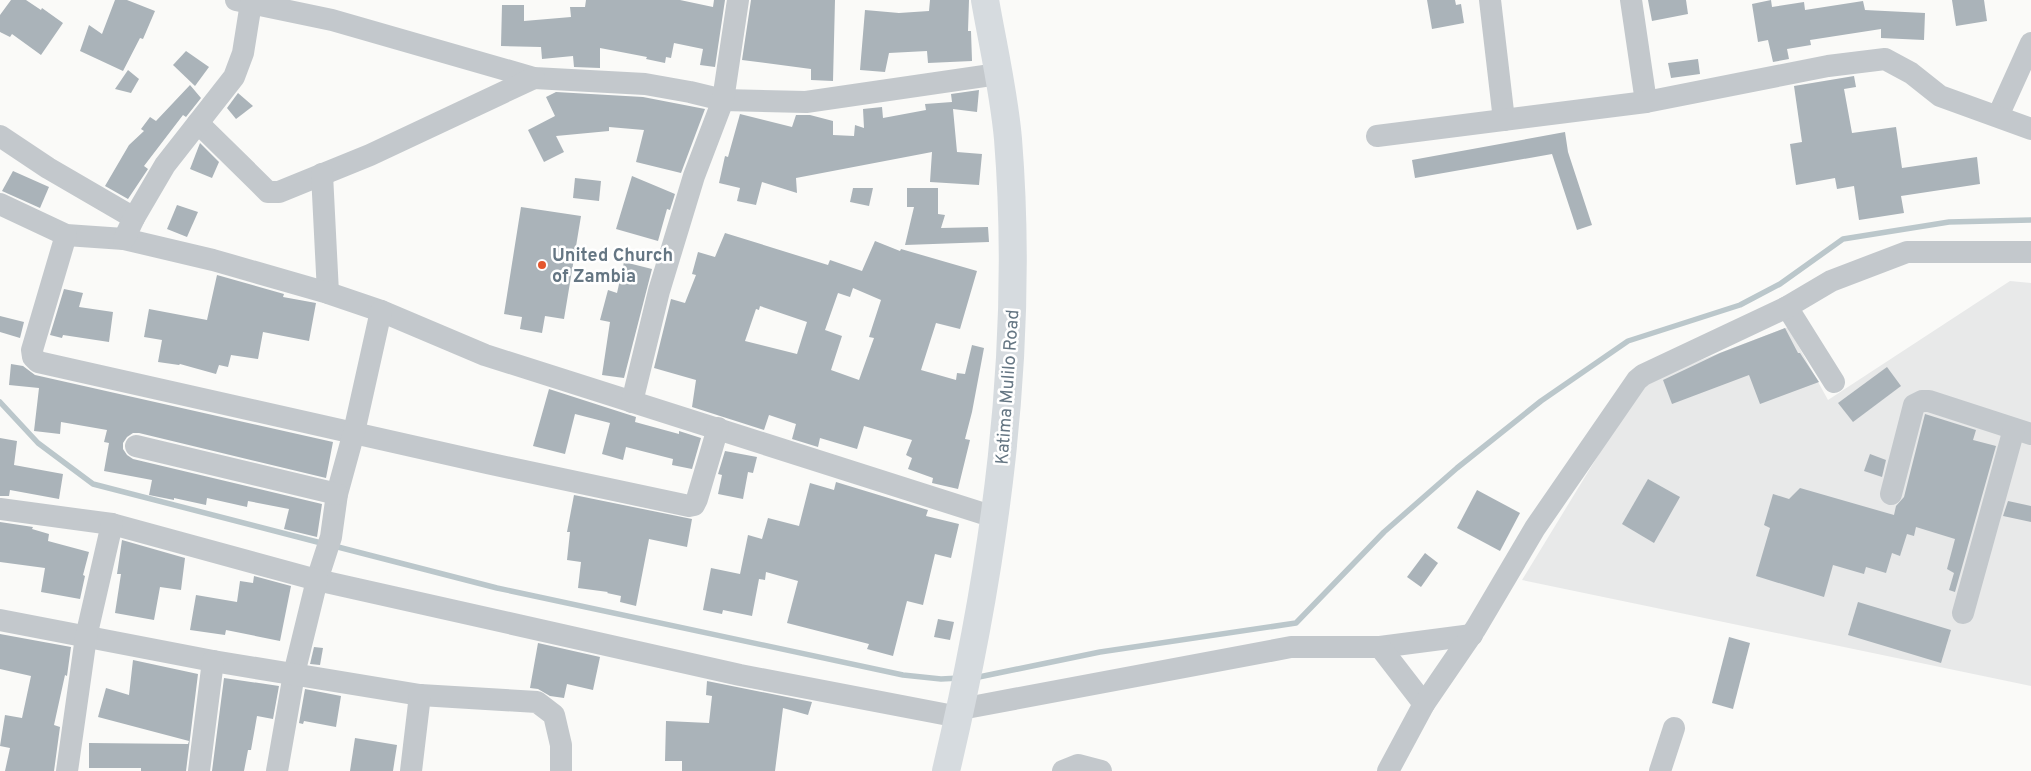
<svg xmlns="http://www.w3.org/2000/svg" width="2031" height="771" font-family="Overpass,sans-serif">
<rect width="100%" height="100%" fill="#fafaf8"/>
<polygon fill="#e8e9e9" points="2010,281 2031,283 2031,686 1522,580 1643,382 1788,327 1828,400"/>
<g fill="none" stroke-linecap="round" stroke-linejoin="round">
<g stroke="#bbc7cb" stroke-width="5.5">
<polyline points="0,402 38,443 93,484 325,544"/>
<polyline points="334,546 497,588 903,675 941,679 960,678"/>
<polyline points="974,678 1100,652 1296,623 1384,532 1457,468 1541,401 1628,341 1740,305 1780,284 1843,239 1949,222 2031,220"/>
</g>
</g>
<g fill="#aab3b9" fill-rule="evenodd">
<polygon points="11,0 26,0 41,10 42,8 63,23 41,55 12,34 10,37 0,32 0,15"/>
<polygon points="115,0 127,0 155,11 143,39 140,38 123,71 80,51 89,25 102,34"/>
<polygon points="586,0 680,0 713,7 714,0 725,0 715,67 700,65 703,49 674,43 671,58 666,57 665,63 646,59 647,57 600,48 600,68 574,67 573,56 542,59 541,47 501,46 502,5 524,5 524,21 571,17 570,7 585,7"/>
<polygon points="751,0 835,0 833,81 811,80 811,69 742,60"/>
<polygon points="930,0 969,0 968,31 971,31 972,61 928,63 927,51 889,53 885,72 860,70 865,10 899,13 929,11"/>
<polygon points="1427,0 1455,0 1456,5 1461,4 1464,23 1432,29"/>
<polygon points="1648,0 1686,0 1688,14 1652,21"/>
<polygon points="1771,0 1772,7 1804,2 1805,10 1863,1 1865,10 1925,13 1924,40 1881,38 1881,29 1810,40 1811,45 1787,49 1789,59 1773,62 1768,40 1758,42 1752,4"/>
<polygon points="1952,0 1984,0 1987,21 1956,26"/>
<polygon points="186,51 209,67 195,86 173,65"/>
<polygon points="1698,59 1700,74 1671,78 1668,63"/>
<polygon points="128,70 139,79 131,93 115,89"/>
<polygon points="1854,76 1856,87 1844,89 1852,133 1896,127 1902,168 1977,157 1980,184 1901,196 1904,213 1859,220 1854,186 1837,189 1835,178 1796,185 1790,144 1802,142 1794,86"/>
<polygon points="190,85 201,98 186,117 183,115 144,166 148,169 128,199 105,186 129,145 144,131 141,129 150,117 156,121"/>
<polygon points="979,90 977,112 953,109 957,152 982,154 979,185 930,182 932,152 796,178 797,193 762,182 756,205 737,201 740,188 719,183 725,156 728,157 740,114 792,127 796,115 810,115 833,121 833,135 854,136 855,125 864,128 863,109 882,107 883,118 926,110 925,104 952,102 951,94"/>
<polygon points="556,92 643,97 705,109 681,173 636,162 644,130 609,127 609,131 556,136 564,152 544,162 528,130 555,116 546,97"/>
<polygon points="238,93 253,106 236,119 227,108"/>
<polygon points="1565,132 1568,152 1592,225 1577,230 1552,154 1415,178 1412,160"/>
<polygon points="200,143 219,162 212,178 190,169"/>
<polygon points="13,171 49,187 40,208 2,191"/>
<polygon points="632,176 675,194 670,210 667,209 658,241 616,229"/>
<polygon points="575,178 601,181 599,201 573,198"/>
<polygon points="853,188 873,188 869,206 850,202"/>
<polygon points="907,188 938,188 938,214 945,215 941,228 988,227 989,242 905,245 914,207 907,207"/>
<polygon points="177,205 198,212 187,237 167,229"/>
<polygon points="521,207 581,216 564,319 545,316 542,333 520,329 522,317 504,314"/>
<path d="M725 233 828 265 830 260 862 271 875 241 900 251 901 249 977 271 960 329 936 323 921 370 956 380 957 373 965 374 972 345 984 348 972 412 965 439 970 440 958 489 932 483 933 478 908 469 912 458 906 455 912 440 864 426 857 449 820 438 818 447 792 439 796 424 769 415 764 430 692 407 696 380 654 368 671 299 685 303 696 275 692 274 698 252 715 257ZM853 288 881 300 869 337 874 338 859 380 831 370 842 336 825 330 838 293 850 297ZM760 306 807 322 797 354 745 341 756 309 759 310Z"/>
<polygon points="624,262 652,269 624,378 602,375 610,322 600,320 608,290 617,293"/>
<polygon points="217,275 284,294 283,297 316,303 309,341 263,332 258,359 231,355 228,367 219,365 216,374 180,364 179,365 158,362 162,340 144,337 149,309 207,320"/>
<polygon points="64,289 83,293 79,307 113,312 109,342 63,335 62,338 50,335"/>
<polygon points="0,316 24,322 20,338 0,332"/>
<polygon points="1785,328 1798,353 1800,353 1819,382 1760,404 1749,375 1672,404 1663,380 1720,353"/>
<polygon points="11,364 23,366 35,375 333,442 326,478 139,433 133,433 127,437 123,443 123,449 127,455 133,459 322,504 317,537 284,529 289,509 248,501 247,507 207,498 206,505 174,498 174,500 149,495 152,480 104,471 109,443 104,442 107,430 61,422 60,434 34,431 39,388 9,385"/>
<polygon points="1887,367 1901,386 1853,422 1838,403"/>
<polygon points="549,389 636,417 635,422 679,434 679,431 701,438 692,469 672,465 673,459 626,447 623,460 602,454 610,423 575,414 565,454 533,446"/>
<polygon points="1925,414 1976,430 1973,440 1996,446 1955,592 1949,590 1954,573 1947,569 1955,539 1916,527 1914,536 1907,534 1900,556 1892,553 1886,573 1866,567 1864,574 1833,565 1824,597 1756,576 1770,528 1764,525 1773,494 1789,499 1800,488 1894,515 1896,506 1904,497"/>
<polygon points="0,438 17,441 14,465 63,474 59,499 10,490 9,496 0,496"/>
<polygon points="725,451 757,457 753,473 748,472 743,499 718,494 722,475 718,474"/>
<polygon points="1870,454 1886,460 1882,477 1864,471"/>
<polygon points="1648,479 1680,497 1654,543 1622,524"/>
<polygon points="836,482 928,510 926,516 959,524 951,558 935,554 923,605 907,601 893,656 867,649 869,644 787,623 798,581 766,572 765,580 759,579 752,616 723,610 722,614 703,610 711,568 740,574 748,535 762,539 768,518 799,526 810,483 834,490"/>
<polygon points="1477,490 1520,513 1500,551 1457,528"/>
<polygon points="574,495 692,519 687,547 649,539 636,606 620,602 621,596 607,593 608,592 578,588 581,562 567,560 570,532 567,532"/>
<polygon points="2008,501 2031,506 2031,522 2003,516"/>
<polygon points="0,522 33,527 32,529 49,534 48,541 89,552 83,575 85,576 80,599 41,592 45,568 0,562"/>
<polygon points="122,540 185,558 181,590 160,587 154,620 115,613 121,574 117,574"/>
<polygon points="1425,553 1438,563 1421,587 1407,577"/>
<polygon points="254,576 291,586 280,641 226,630 225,635 190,630 196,595 237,602 240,581 253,583"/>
<polygon points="1858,602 1951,630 1941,663 1848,635"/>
<polygon points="938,619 954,622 950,640 934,637"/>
<polygon points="0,634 71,647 67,676 65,675 54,725 60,727 54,771 5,771 10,748 0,746 5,715 22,718 31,676 0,669"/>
<polygon points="1729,637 1750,643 1733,709 1712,703"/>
<polygon points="538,643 600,657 593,690 567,684 564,698 550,696 538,689 530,688"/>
<polygon points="314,647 323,648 320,665 310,664"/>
<polygon points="133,660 198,674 186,771 141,771 141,768 89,768 89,743 188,744 189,741 98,717 106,688 129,695"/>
<polygon points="224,678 279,686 273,719 257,716 251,750 248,750 244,771 212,771"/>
<polygon points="707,681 812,702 808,715 783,708 775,771 682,771 682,761 665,761 666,721 709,723 712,696 706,695"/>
<polygon points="305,689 341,696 336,727 304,721 303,724 299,723"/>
<polygon points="355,738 397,745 393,771 350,771"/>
</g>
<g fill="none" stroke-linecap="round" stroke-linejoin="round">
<g stroke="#c3c8cc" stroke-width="22">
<polyline points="236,0 332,20 534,78 645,84 690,92 723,100 806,102 998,74"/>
<polyline points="1490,0 1504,120"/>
<polyline points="1631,0 1646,102"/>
<polyline points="1998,116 2031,43"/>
<polyline points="198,123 259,183 268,192 279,192 370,155 534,78"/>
<polyline points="0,136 48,168 134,218"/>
<polyline points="1377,136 1646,102 1828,66 1885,59 1911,73 1940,96 2031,129"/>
<polyline points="322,174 328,293"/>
<polyline points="0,204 66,235 124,239 213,260 328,293 381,311 485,355 994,517"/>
<polyline points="66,235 32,350 33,357 38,362 487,463 689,506 694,505 697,499 718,428"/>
<polyline points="124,239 134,218 165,165 234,77 243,53 251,3"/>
<polyline points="1787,307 1834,382"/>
<polyline points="381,311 354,432 337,494 331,537 317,580 740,675 959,717"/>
<polyline points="632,402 659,291 694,176 723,100 738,0"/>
<polyline points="136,446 337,494"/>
<polyline points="1891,494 1914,405 1922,401 1929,401 2031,434"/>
<polyline points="0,509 112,524 317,580 294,674 277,771"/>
<polyline points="1963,613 2014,429"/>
<polyline points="0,620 213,661 420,695 537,702 554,715 561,745 561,771"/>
<polyline points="1380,647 1472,635"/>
<polyline points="961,709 1291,647 1380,647 1424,704"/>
<polyline points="67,771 86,637 112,524"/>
<polyline points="199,771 213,661"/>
<polyline points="411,771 420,695"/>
<polyline points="1063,771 1078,765 1101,771"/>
<polyline points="1388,771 1424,704 1476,628 1535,528 1637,380 1643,375 1787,307 1831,281 1907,252 2031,252"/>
<polyline points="1660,771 1674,728"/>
</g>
<path stroke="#d6dbdf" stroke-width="28" d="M946 771C995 565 1025 351 1008 139 1004 93 993 46 985 0"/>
</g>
<circle fill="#e4572e" stroke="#fff" stroke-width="2" cx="542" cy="265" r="5"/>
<g text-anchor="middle" stroke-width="5" stroke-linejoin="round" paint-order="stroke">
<g font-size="18" font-weight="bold" fill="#657683" stroke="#fff" text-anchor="start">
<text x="552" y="261">United Church<tspan x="552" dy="21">of Zambia</tspan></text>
</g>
<g font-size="18" fill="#657683" stroke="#fff">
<text transform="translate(1007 387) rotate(-86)" y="6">Katima Mulilo Road</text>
</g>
</g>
</svg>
